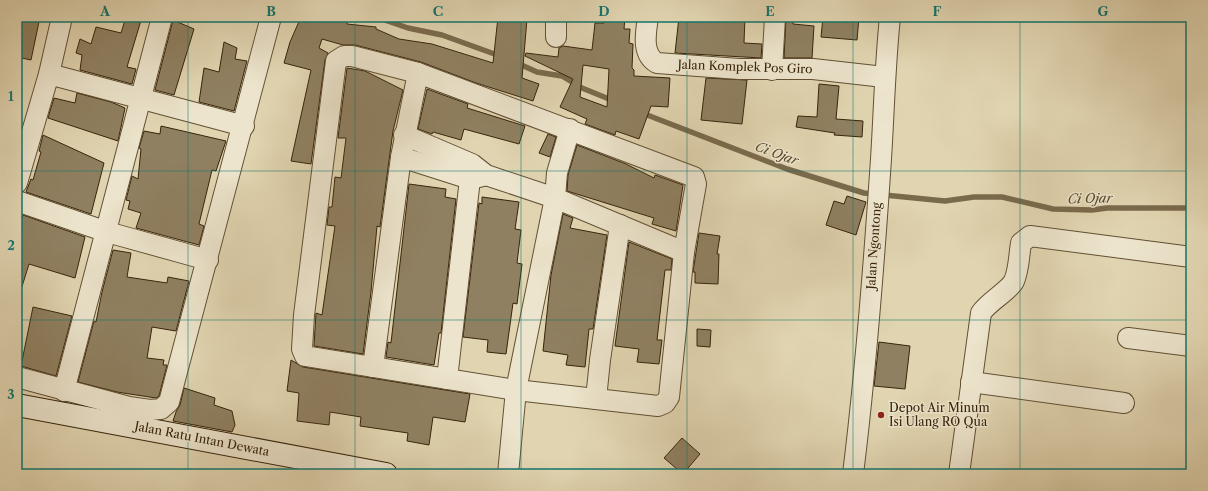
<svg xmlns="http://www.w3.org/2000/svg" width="1208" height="491" font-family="'Libre Caslon Text',serif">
<rect width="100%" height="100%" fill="#e1d5b1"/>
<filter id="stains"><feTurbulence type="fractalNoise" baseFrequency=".005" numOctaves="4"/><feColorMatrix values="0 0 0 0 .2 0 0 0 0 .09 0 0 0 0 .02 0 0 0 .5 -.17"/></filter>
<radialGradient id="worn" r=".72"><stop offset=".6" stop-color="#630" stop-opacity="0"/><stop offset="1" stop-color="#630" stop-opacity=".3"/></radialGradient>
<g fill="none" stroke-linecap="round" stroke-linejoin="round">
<g stroke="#7a6a4c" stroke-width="5.5">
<polyline points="376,17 408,28 442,35 500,56"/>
<polyline points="517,63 537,72 562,76 582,88 614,101"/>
<polyline points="642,113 787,169 864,193 945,201 974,197 1002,197 1053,209 1092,210 1107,208 1191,208"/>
</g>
</g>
<g fill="#8f8061" stroke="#37240a" fill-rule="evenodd">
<polygon points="17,17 40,17 31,60 17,57"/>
<polygon points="126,17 142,17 127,67 136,69 132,84 80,70 82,55 76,53 80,39 91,44 96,27 121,33"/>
<polygon points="301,17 346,17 347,24 376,27 376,29 399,39 432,44 493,63 498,17 522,17 527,19 522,78 539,84 533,101 476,83 421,62 355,45 343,45 322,39 319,48 328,53 325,60 311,164 291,161 311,70 284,63 290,42"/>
<path d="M604 17H625L624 29H630L629 43 633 44 632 68 634 70V76L670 78 668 107 651 106 639 139 616 131 615 135 585 124 587 119 560 107 573 79 525 56 526 53 558 57 559 48 563 46 592 50 595 23H604ZM583 65 609 69 607 107 580 97Z"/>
<polygon points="679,17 745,17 744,43 762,44 761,58 675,53"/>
<polygon points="786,17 792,17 793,24 814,26 812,58 784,58"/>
<polygon points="823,17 859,17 857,40 821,37"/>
<polygon points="173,20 194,29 174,95 155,90"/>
<polygon points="224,42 237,48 235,59 247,61 234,111 199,102 204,68 219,72"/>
<polygon points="347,68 365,71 403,90 393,131 380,227 377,226 371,292 363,354 314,346 316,313 322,315 335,226 327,225 329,207 332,207 335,177 341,178 346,138 338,138"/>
<polygon points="706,78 747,80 742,124 701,120"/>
<polygon points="819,84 839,86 836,119 863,121 862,137 834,135 835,133 796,127 798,116 817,117"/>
<polygon points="427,89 468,104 467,108 525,126 519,144 464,129 461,140 433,132 432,134 418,129"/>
<polygon points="77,93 111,102 125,108 118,141 48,118 54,98 75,103"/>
<polygon points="161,126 226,141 216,171 212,170 199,224 204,226 199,245 136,228 141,213 128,209 130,201 126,200 132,176 138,179 141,149 139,148 144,131 160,134"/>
<polygon points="548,134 556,137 550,157 539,153"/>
<polygon points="43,135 104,163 91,214 26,192 31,179 33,180 41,152 39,151"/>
<polygon points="577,145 626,164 654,178 655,175 683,185 676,231 652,224 654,218 567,191 568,175"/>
<polygon points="409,184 446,189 445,197 456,199 441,333 439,333 434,365 386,357 388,342 391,343"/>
<polygon points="847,196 866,202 856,235 826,225 834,201 844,204"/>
<polygon points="482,197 519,202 515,229 521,230 517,263 522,264 517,304 513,303 506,354 487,352 488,340 463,337 479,203 482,204"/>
<polygon points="563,214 573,218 570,228 607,235 593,329 589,329 585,367 566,365 568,355 543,351 551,275"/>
<polygon points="23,215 85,237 75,278 29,264 20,293 17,293 17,232"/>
<polygon points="699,233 720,236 717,254 719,254 718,284 695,283 695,272 693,272"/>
<polygon points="629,242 672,259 671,270 665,270 657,340 662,340 659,364 637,362 639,349 615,346"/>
<polygon points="113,250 131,253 127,277 167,283 168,277 189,281 176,331 152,327 147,358 164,360 163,365 167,365 159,396 156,398 117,392 78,382 94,321 96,322 102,292"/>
<polygon points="33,307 72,316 56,376 21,366"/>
<polygon points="697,329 711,330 710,347 697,346"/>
<polygon points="879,342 910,346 905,389 874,386"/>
<polygon points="291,360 303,367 470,394 465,422 433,417 429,445 407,441 408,433 360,426 361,417 330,412 329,425 297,421 299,393 287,391"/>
<polygon points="184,388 215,398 214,405 232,411 235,425 232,432 173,421 176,412 180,405"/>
<polygon points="682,438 700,454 683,474 664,458"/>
</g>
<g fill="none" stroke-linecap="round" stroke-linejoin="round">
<defs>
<g id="street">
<path d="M648 17C646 32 641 54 657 63L739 69H813L884 77"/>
<polyline points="556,37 556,17"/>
<polyline points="772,70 775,17"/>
<polyline points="418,73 352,56 344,56 336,61 304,315 302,349 305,356 516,390 658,406 665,403 669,397 684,252"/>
<polyline points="49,74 244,126"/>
<polyline points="404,135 472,164 486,175 555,198 516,390 508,474"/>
<polyline points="401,157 470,179 483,176"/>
<polyline points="17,183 49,74 62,17"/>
<polyline points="17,201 107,232 208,260"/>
<polyline points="1128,338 1191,346"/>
<polyline points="373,367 401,157 418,73 694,177 696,184 684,252 555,198 557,173 570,129"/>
<polyline points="17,377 129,407 150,410 161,409 169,402 271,17"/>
<polyline points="447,379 470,179"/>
<polyline points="971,382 1124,403"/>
<polyline points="64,391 162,17"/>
<polyline points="596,399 600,360 620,225"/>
<path d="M853 474C866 370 874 264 881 159 884 112 885 65 890 17"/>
<path d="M959 474 981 313C989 301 1009 291 1014 281 1019 270 1019 255 1021 243L1030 236 1191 257"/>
</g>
<polyline id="secondary" points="17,405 386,474"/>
</defs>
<use href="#street" stroke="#625034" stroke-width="22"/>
<use href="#secondary" stroke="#37240a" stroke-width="24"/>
<use href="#street" stroke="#ece4cc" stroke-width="20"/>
<use href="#secondary" stroke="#ece4cc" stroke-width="22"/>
</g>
<path fill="none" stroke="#0f766e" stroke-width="1" stroke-opacity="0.55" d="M188 17V474M355 17V474M521 17V474M687 17V474M853 17V474M1020 17V474M17 171H1191M17 320H1191"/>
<circle fill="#8f2418" stroke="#ece4cc" stroke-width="1.5" cx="881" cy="415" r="4"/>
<g text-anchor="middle" stroke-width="3" stroke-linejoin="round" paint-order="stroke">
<g font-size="12" fill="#37240a" stroke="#ece4cc">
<text transform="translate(745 67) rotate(2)" y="4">Jalan Komplek Pos Giro</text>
<text transform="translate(874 246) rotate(-86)" y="4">Jalan Ngontong</text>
<text transform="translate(202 439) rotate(11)" y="4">Jalan Ratu Intan Dewata</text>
</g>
<g font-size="12" fill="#37240a" stroke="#ece4cc" text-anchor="start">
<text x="889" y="412">Depot Air Minum<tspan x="889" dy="14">Isi Ulang RO Qua</tspan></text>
</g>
<g font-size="13" font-style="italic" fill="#59472b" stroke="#ece4cc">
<text transform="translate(777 153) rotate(20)" y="5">Ci Ojar</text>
<text transform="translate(1090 198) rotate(-1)" y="5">Ci Ojar</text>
</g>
</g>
<rect width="1208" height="491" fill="none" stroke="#e1d5b1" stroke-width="44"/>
<rect x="22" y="22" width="1164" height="447" fill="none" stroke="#0f766e" stroke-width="1.5"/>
<g font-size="13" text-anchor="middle" font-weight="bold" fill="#0f766e">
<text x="105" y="16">A</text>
<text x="271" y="16">B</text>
<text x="438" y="16">C</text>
<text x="604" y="16">D</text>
<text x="770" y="16">E</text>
<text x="937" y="16">F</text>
<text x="1103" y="16">G</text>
<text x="11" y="101">1</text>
<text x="11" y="250">2</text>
<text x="11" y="399">3</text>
</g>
<rect width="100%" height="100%" filter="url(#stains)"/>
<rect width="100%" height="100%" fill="url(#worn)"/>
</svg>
